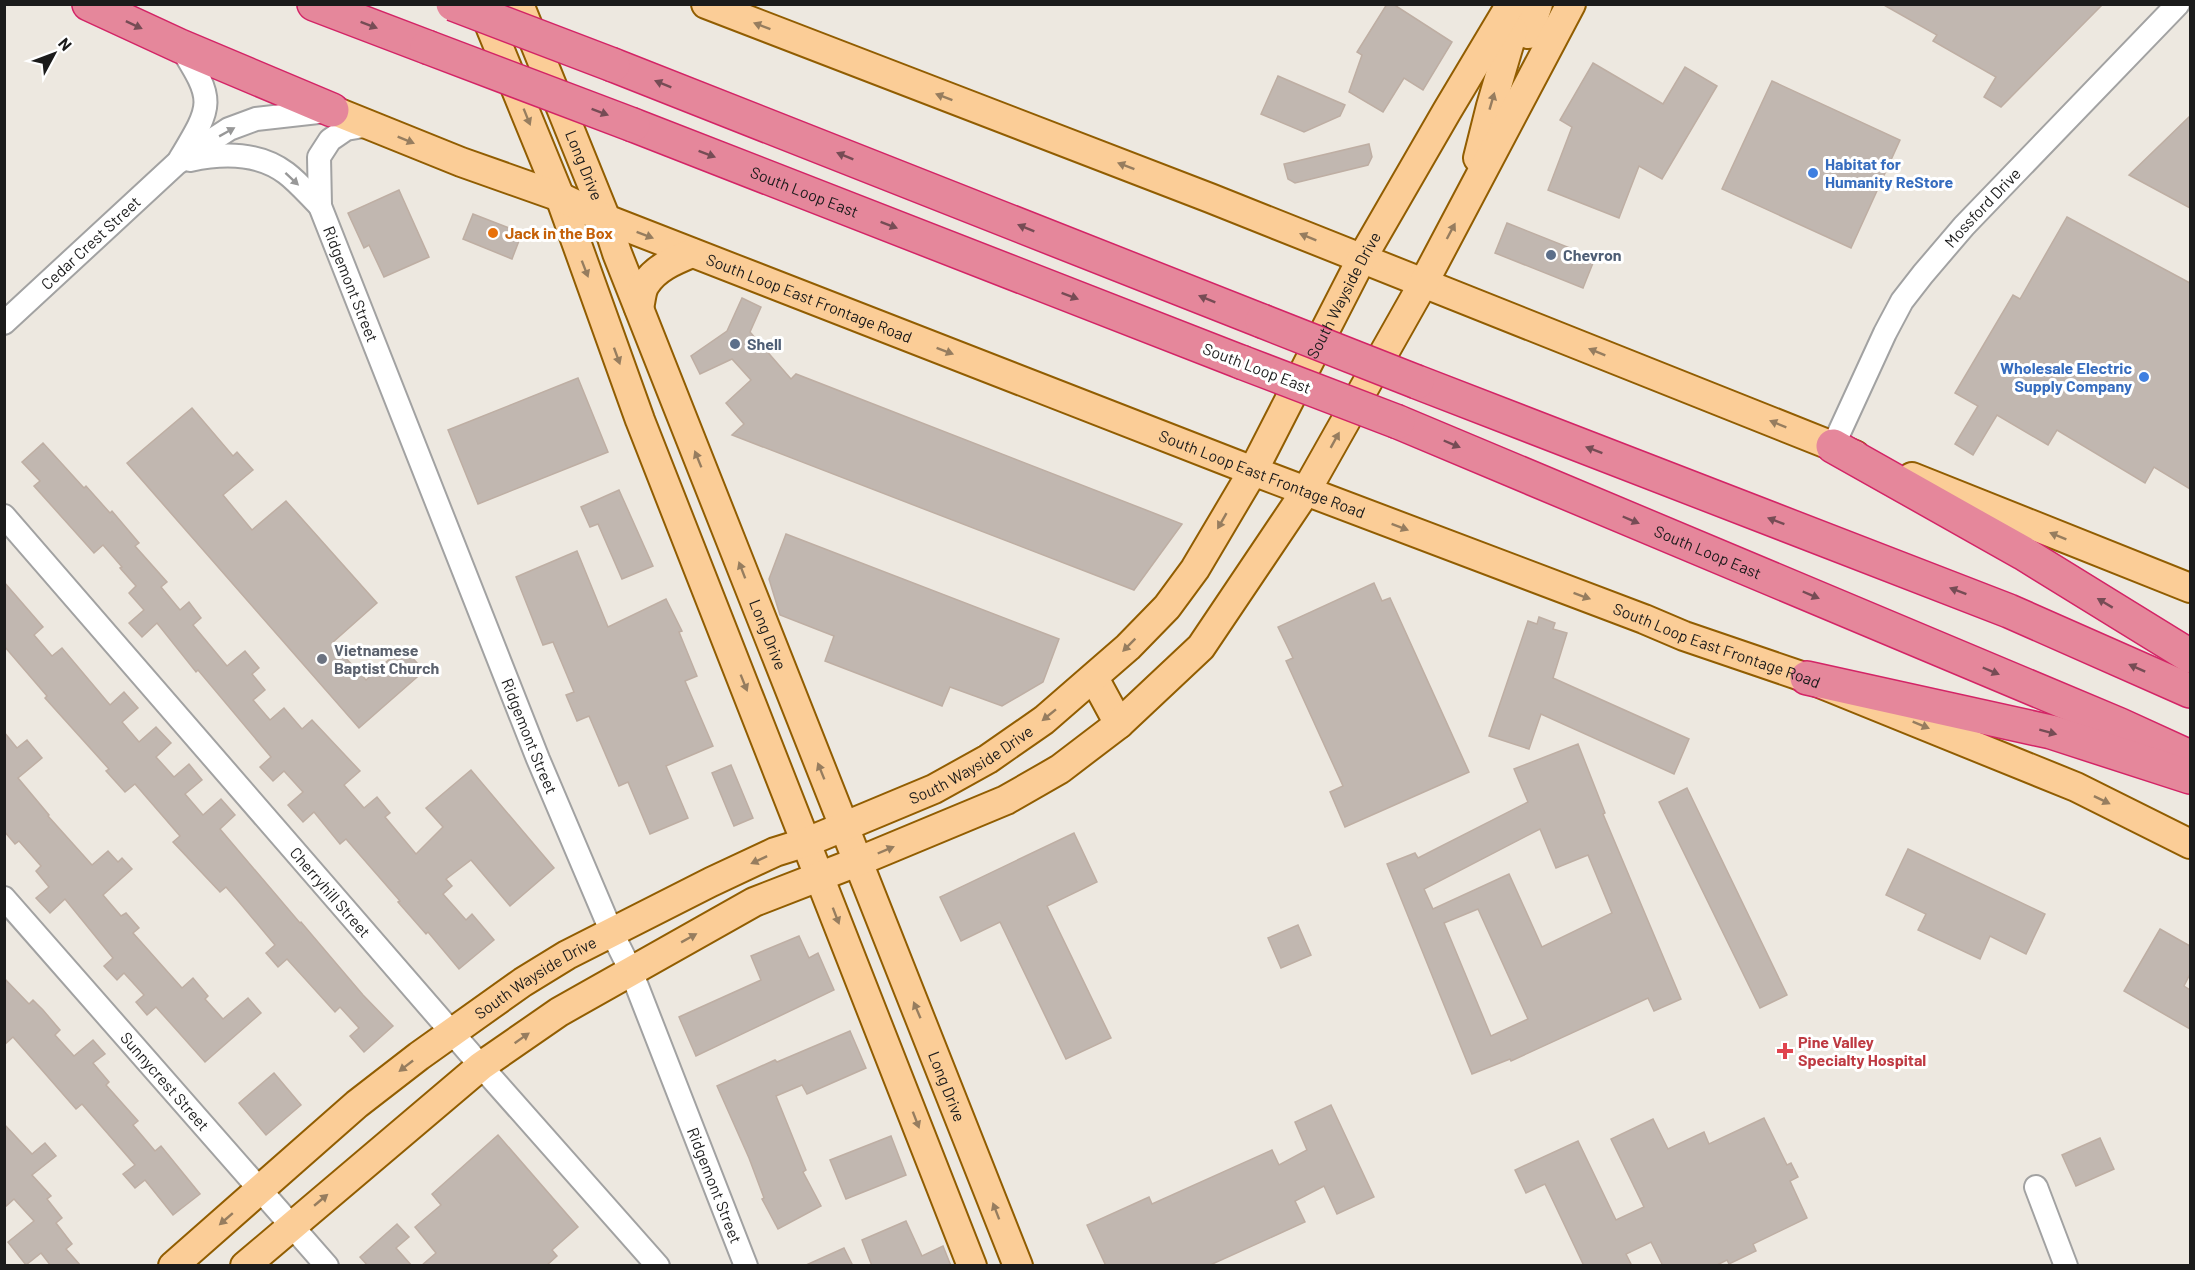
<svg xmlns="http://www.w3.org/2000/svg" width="2195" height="1270" font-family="Barlow,sans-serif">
<rect width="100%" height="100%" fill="#ede8e0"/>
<g fill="#c1b7b0" stroke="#beaea3" stroke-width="1.5" fill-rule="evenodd">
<polygon points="1387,4 1393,4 1452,42 1423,90 1404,78 1383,112 1349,92 1362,55 1357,52"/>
<polygon points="1882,4 2103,4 2001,107 1984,97 1996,77 1933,41 1937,35"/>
<polygon points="1593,63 1663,104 1685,67 1717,86 1662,179 1639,166 1619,218 1548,190 1572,127 1560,120"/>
<polygon points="1278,76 1345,105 1340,116 1304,132 1261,114"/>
<polygon points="1772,81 1900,140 1851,248 1722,189"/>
<polygon points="2190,116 2190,208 2129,175"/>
<polygon points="1369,144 1372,157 1368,165 1295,183 1288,179 1284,164"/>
<polygon points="399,190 429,257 384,277 369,245 364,248 348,213"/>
<polygon points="473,214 522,233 512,259 463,239"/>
<polygon points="2067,217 2190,283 2190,489 2154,467 2145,483 2057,430 2048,445 1997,415 1973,455 1955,444 1978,406 1955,393 2013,295 2020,299"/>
<polygon points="1507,223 1595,258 1583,288 1495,253"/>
<polygon points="742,298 761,307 750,332 791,379 796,374 1182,524 1134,590 732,435 744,424 726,403 751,380 732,359 700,374 691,356 727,331"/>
<polygon points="578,378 608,452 478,504 448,430"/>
<polygon points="192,408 233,456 237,452 253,470 223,495 252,530 286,501 377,603 332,643 366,680 403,647 424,671 359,728 127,463"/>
<polygon points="43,443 84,488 86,486 110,513 112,511 139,543 135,546 167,582 161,587 180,610 189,602 201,618 193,625 227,666 245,651 259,668 252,674 265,690 253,700 270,720 284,708 302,729 312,720 360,771 344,785 364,808 377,797 390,813 385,817 416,854 443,827 426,808 471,770 554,868 510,906 471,860 446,879 452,886 443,894 466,920 472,914 494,940 459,969 428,932 426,934 398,902 400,901 346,839 340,844 314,812 303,822 288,805 303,792 284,771 273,781 260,767 271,757 198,670 196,672 157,623 142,637 129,623 144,610 129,593 136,586 120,568 122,567 103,545 94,553 34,486 40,481 22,462"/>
<polygon points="619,490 653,566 622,579 598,524 590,527 581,507"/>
<polygon points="786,534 1059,639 1043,682 1002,706 950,687 942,706 825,661 834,636 780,615 769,579"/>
<polygon points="577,551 608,627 666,599 682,631 679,632 697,676 685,681 713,746 666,766 688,818 650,834 628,782 619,786 589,716 577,721 566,695 574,692 553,642 543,645 516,577"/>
<polygon points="4,582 43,627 34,635 52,656 62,648 110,705 124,692 138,708 122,722 139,742 156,727 171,743 156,757 174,777 189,764 202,780 185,794 203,815 221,799 235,815 220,829 300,923 301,922 363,995 393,1026 364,1052 350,1036 359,1028 340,1007 335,1012 287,959 278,967 266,953 275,945 239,902 226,887 220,892 173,842 180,836 135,784 125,792 106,771 109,769 45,698 47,696 4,646"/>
<polygon points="1374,583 1382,601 1390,598 1469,772 1345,827 1330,792 1343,786 1286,661 1293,658 1278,627"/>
<polygon points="1539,617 1555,623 1553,629 1567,633 1553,678 1689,739 1674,774 1541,714 1529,749 1489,736 1528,621 1537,624"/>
<polygon points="4,732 17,748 27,740 42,758 18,778 49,815 48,816 92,865 108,851 118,862 122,858 132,869 103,895 121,916 126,913 139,928 133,933 182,988 193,978 208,996 205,999 223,1019 248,998 261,1013 205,1062 156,1007 147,1015 136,1002 144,995 124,973 117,980 104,966 113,958 65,899 50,913 36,898 49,887 36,871 41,866 19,841 15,844 4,831"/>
<path d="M1578 744 1605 813 1603 814 1681 999 1654 1011 1648 998 1511 1061 1510 1059 1472 1074 1387 864 1415 853 1418 858 1528 802 1514 769ZM1540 829 1556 868 1588 855 1612 913 1542 947 1509 874 1433 909 1424 889ZM1478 909 1528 1019 1491 1036 1444 923Z"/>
<polygon points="731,765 753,818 734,826 712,773"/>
<polygon points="1687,788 1787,995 1760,1008 1659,802"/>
<polygon points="1074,833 1097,882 1047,906 1111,1038 1066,1059 1000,922 961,941 940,897"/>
<polygon points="1908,849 2045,914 2026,954 1990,936 1980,959 1918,930 1926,914 1886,895"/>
<polygon points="1298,925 1311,955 1281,968 1268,938"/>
<polygon points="2160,929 2190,946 2190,974 2184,986 2190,990 2190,1029 2124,991"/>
<polygon points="799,936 809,958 818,953 834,990 696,1056 679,1017 761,980 751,956"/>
<polygon points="4,978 29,1004 33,1000 43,1010 60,1030 55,1035 74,1056 93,1040 105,1054 93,1063 109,1082 106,1085 138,1121 133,1125 155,1151 161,1146 200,1194 173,1215 145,1180 135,1188 123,1174 135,1165 82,1104 76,1109 13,1037 4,1045"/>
<polygon points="850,1031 866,1068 807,1094 802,1085 776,1096 806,1170 803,1172 821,1206 778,1229 762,1199 764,1198 749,1158 717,1086 775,1060 777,1062"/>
<polygon points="274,1073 301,1105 266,1135 239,1103"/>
<polygon points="1331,1105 1374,1197 1337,1214 1324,1186 1295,1201 1305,1222 1208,1266 1106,1266 1087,1225 1149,1197 1152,1204 1272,1150 1279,1165 1307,1150 1295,1122"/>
<polygon points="1764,1118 1787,1165 1791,1163 1798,1177 1790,1181 1807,1218 1753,1244 1756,1251 1729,1264 1727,1260 1715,1266 1663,1266 1651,1242 1626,1254 1632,1266 1584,1266 1545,1184 1526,1193 1515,1170 1578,1141 1616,1220 1644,1207 1611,1139 1653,1119 1668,1149 1704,1132 1709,1144"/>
<polygon points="4,1124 32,1154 45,1143 56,1156 32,1175 51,1196 47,1199 62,1218 56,1223 72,1244 66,1249 81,1266 51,1266 41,1253 26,1265 8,1242 34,1221 14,1199 4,1208"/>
<polygon points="498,1135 578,1227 552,1250 557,1256 546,1266 421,1266 436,1253 415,1227 441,1205 432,1194"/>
<polygon points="891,1136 906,1175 846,1199 830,1160"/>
<polygon points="2100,1138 2114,1169 2076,1186 2062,1155"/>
<polygon points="906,1221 922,1256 943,1246 951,1266 872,1266 862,1240"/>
<polygon points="397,1224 409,1237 396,1248 412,1266 368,1266 360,1257"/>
<polygon points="844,1248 853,1266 804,1266"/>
</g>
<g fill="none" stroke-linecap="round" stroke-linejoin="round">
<defs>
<g id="minor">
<path id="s1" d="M369 125 346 129 330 140 319 157 320 206 538 759 612 933 631 971 746 1266"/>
<path d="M180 159C213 104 215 101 180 46"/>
<path d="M190 160C222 153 258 152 286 173 298 182 309 195 320 206"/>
<path id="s2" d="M4 323 177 163 229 129 256 119 327 111"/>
<path id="s3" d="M1833 446 1885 333 1902 301 1923 274 1964 226 2178 4"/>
<path id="s4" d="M4 516 481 1066 658 1266"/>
<path id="s5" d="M4 898 327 1266"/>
<polyline points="2036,1187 2066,1266"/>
</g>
<g id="major">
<polyline points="481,4 560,197 640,420 972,1266"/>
<path id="s6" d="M519 4 606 219 617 253 1018 1266"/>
<polyline points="706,4 1210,198 1855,455"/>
<polyline points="1528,34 1538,4"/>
<path id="s7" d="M332 110 461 162 560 197 606 219 1253 471 1644 619 1684 636 1807 678 2076 787 2190 844"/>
<polyline points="1478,158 1491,106 1513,31"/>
<path d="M639 308C641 301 641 291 645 285 655 268 675 260 692 253"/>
<polyline points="1912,477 2190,588"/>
<polyline points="1094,678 1119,724"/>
<path id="s8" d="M173 1266 357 1104 419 1056 523 982 567 955 711 882 775 852 807 842 934 789 988 759 1044 720 1128 647 1167 607 1195 569 1253 471 1362 258 1447 111 1511 4"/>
<polyline points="245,1266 481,1066 559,1012 754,902 857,862 1006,800 1060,769 1119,724 1201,647 1306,491 1424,282 1571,4"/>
</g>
<g id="highway">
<polyline points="89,4 180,46 332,110"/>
<polyline points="314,4 427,47"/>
<polyline points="613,65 1262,321"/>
<path id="s9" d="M633 125 1241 362"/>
<polyline points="1417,382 2009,611 2190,691"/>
<path id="s10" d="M1398 422 2120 725 2190 757"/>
<polyline points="1833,446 2023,553 2190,656"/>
<polyline points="1807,678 2051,732 2190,777"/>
</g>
</defs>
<use href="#minor" stroke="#a2a2a2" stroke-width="26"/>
<use href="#major" stroke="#915d01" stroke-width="32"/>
<use href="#highway" stroke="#d32466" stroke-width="36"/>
<use href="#minor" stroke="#fff" stroke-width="22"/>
<use href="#major" stroke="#fbcd97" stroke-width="28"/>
<use href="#highway" stroke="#e5879b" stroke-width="33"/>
<defs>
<g id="highway-bridge">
<polyline points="453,4 613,65"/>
<polyline points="427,47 633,125"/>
<polyline points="1262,321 1417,382"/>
<polyline points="1241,362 1398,422"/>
</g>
</defs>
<use href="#highway-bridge" stroke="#d32466" stroke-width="36" stroke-linecap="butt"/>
<use href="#highway-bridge" stroke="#e5879b" stroke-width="33"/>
</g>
<defs><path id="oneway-solid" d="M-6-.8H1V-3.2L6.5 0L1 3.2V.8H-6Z" transform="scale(1.5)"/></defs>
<g fill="#764c55">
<use href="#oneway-solid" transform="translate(134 25) rotate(25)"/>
<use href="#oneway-solid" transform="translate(369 25) rotate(21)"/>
<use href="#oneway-solid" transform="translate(663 84) rotate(-158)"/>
<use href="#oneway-solid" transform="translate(600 112) rotate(21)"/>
<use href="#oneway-solid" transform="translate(707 154) rotate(21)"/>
<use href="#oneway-solid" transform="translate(845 156) rotate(-158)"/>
<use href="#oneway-solid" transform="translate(889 225) rotate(21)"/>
<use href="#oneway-solid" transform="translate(1026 228) rotate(-158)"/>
<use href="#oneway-solid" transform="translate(1070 296) rotate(21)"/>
<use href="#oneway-solid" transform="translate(1207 299) rotate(-158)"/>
<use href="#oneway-solid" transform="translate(1452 444) rotate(23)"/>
<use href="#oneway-solid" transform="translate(1594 450) rotate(-159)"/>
<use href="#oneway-solid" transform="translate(1631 520) rotate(23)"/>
<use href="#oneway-solid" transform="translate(1776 521) rotate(-159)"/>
<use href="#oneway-solid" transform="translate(1958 591) rotate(-159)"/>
<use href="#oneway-solid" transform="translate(1811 595) rotate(23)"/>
<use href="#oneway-solid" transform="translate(2105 603) rotate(-149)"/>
<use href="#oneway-solid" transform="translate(2137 668) rotate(-156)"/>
<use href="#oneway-solid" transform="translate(1991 671) rotate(23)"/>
<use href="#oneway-solid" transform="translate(2048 732) rotate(15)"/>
</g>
<g fill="#967d5f">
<use href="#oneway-solid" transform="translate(762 26) rotate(-159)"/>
<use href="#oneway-solid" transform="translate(944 97) rotate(-159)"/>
<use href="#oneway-solid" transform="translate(1492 101) rotate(-74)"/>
<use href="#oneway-solid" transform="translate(527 117) rotate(68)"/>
<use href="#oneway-solid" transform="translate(406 140) rotate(22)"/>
<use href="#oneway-solid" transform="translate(1126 166) rotate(-159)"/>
<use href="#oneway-solid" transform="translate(1451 231) rotate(-62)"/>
<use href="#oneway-solid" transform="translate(645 235) rotate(21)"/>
<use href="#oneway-solid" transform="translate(1308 237) rotate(-158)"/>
<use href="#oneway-solid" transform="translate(585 269) rotate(69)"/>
<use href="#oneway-solid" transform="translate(945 351) rotate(21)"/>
<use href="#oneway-solid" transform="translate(1597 352) rotate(-158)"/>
<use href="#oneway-solid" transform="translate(617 356) rotate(70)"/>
<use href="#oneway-solid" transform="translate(1778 424) rotate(-158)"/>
<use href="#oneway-solid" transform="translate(1335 440) rotate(-61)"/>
<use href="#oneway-solid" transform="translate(698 459) rotate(-112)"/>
<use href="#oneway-solid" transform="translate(1222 521) rotate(120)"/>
<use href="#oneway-solid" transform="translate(1400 527) rotate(21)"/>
<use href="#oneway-solid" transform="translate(2058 536) rotate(-158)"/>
<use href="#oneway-solid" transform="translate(742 570) rotate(-111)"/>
<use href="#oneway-solid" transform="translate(1582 596) rotate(20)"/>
<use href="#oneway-solid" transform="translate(1129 645) rotate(135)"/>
<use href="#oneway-solid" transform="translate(744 683) rotate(68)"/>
<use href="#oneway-solid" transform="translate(1049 715) rotate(141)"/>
<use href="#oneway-solid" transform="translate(1921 725) rotate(22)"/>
<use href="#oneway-solid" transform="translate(821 771) rotate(-112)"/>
<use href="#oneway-solid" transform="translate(2102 800) rotate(26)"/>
<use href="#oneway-solid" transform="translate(886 850) rotate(-23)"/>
<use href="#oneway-solid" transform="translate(759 860) rotate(155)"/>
<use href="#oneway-solid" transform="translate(836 916) rotate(69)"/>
<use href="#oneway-solid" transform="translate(689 938) rotate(-29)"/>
<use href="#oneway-solid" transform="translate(917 1010) rotate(-113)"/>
<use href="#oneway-solid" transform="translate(522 1038) rotate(-35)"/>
<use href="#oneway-solid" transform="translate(406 1066) rotate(142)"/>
<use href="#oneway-solid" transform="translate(916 1120) rotate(69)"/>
<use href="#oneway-solid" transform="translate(321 1200) rotate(-40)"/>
<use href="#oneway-solid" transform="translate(996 1211) rotate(-111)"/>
<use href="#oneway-solid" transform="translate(226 1219) rotate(139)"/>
</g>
<g fill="#989898">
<use href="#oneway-solid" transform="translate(227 132) rotate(-29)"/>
<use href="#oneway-solid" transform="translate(292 179) rotate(43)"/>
</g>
<g fill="#3f7fe0" stroke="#fff" stroke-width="2">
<circle cx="1813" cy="173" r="6"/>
<circle cx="2144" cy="377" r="6"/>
</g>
<circle fill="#e8710a" stroke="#fff" stroke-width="2" cx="493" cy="233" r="6"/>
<g fill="#5c6f8a" stroke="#fff" stroke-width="2">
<circle cx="1551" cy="255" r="6"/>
<circle cx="735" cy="344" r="6"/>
</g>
<circle fill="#6b7280" stroke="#fff" stroke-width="2" cx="322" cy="659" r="6"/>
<path fill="#e0444e" stroke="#fff" stroke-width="2" d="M1782 1042h6v6h6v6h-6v6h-6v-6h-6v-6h6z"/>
<g text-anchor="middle" stroke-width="6" stroke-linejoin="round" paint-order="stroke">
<g font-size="16" font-weight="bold" fill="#366cbe" stroke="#fff" text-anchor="start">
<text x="1825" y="170">Habitat for<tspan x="1825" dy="18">Humanity ReStore</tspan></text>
<text x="2132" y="374" text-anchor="end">Wholesale Electric<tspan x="2132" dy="18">Supply Company</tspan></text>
</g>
<g font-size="16" fill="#1b1b1b" stroke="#fff">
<text dy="6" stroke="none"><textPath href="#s6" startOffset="174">Long Drive</textPath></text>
<text dy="6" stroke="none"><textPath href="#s9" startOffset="184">South Loop East</textPath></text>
<text dy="6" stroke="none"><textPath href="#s3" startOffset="284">Mossford Drive</textPath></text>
<text dy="6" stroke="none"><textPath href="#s2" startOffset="118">Cedar Crest Street</textPath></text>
<text dy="6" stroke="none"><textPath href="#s1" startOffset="196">Ridgemont Street</textPath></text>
<text dy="6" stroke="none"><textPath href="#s8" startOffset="1562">South Wayside Drive</textPath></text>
<text dy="6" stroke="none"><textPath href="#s7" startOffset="513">South Loop East Frontage Road</textPath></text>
<text transform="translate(1257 368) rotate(21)" y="6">South Loop East</text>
<text dy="6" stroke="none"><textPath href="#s7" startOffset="999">South Loop East Frontage Road</textPath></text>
<text dy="6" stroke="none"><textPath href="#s10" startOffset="336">South Loop East</textPath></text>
<text dy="6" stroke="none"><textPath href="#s6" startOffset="678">Long Drive</textPath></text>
<text dy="6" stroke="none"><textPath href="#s7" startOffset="1485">South Loop East Frontage Road</textPath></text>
<text dy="6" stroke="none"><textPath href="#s1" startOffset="682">Ridgemont Street</textPath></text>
<text dy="6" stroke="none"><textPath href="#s8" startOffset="950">South Wayside Drive</textPath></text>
<text dy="6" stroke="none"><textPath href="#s4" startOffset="498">Cherryhill Street</textPath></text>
<text dy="6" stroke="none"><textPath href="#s8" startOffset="464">South Wayside Drive</textPath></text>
<text dy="6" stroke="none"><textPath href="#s5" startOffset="244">Sunnycrest Street</textPath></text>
<text dy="6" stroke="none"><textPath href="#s6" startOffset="1164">Long Drive</textPath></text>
<text dy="6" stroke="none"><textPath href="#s1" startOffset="1168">Ridgemont Street</textPath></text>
</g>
<g font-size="16" font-weight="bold" fill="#c56008" stroke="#fff" text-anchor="start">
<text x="505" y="239">Jack in the Box</text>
</g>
<g font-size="16" font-weight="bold" fill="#4e5e75" stroke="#fff" text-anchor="start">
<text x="1563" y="261">Chevron</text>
<text x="747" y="350">Shell</text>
</g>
<g font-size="16" font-weight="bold" fill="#5b616d" stroke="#fff" text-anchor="start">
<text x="334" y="656">Vietnamese<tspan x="334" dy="18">Baptist Church</tspan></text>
</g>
<g font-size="16" font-weight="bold" fill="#be3a42" stroke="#fff" text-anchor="start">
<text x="1798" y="1048">Pine Valley<tspan x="1798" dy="18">Specialty Hospital</tspan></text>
</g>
</g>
<rect width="2195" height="1270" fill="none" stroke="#1b1b1b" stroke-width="12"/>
<g transform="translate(54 54) rotate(49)" stroke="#ffffff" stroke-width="4.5" paint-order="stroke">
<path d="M0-4.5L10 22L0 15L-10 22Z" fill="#1b1b1b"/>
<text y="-9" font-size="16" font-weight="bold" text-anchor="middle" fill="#1b1b1b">N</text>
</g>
</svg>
